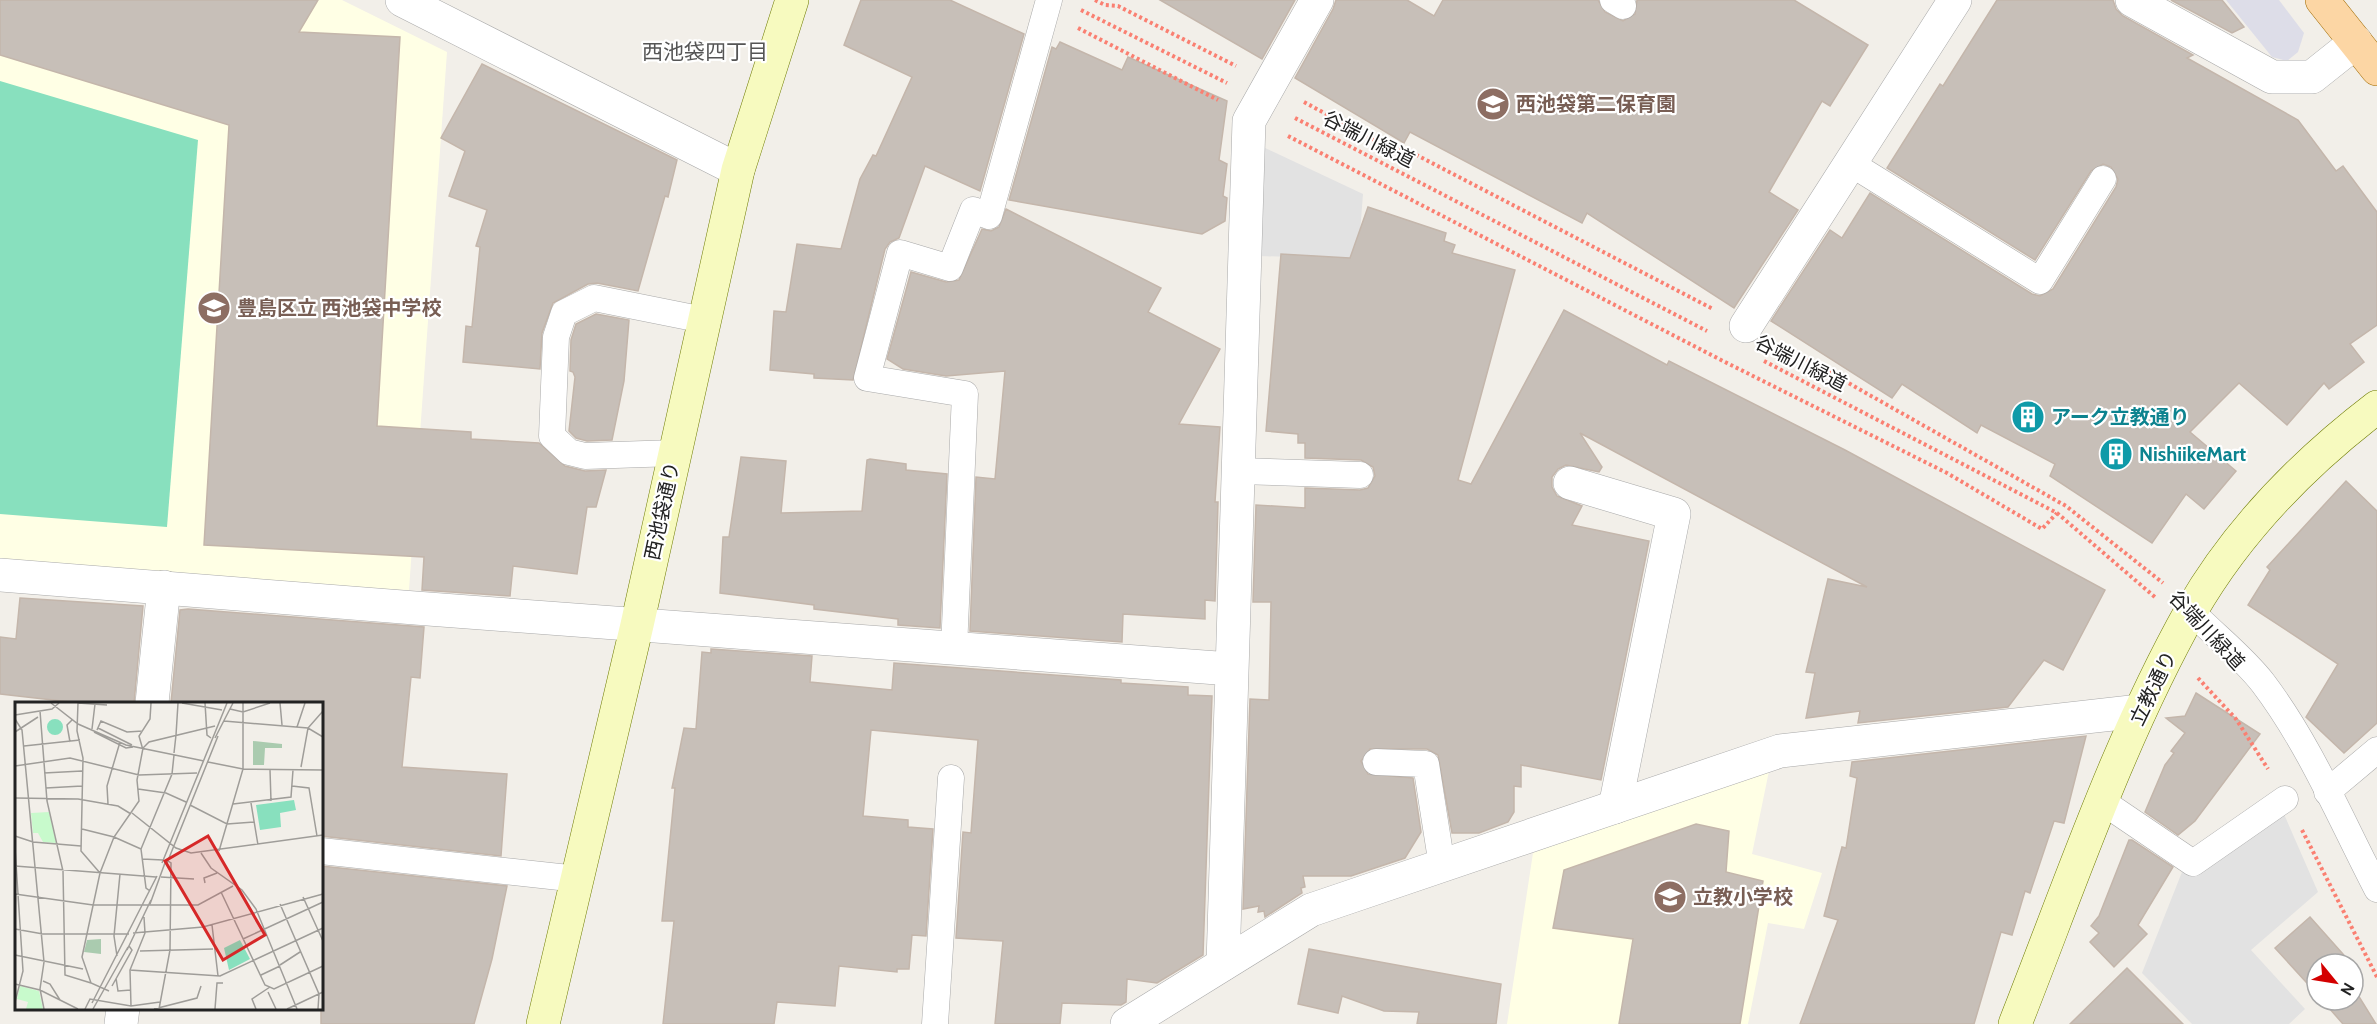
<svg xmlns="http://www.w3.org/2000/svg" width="2377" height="1024" font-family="Cabin,'Noto Sans JP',sans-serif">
<rect width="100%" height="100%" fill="#f2efe9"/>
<g fill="#ffffe5">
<polygon points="0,0 342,0 447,52 409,590 162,579 0,564"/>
<polygon points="1770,766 1752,854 1822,873 1804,929 1768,923 1748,1024 1507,1024 1533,853"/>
</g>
<polygon fill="#88e0be" points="0,81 198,140 167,527 0,514"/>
<g fill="#e2e2e2">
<polygon points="1261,146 1363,194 1358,259 1259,256"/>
<polygon points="2277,798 2318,892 2251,950 2305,1009 2289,1024 2192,1024 2142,973 2182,872"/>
</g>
<polygon fill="#dddde8" points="2226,0 2279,0 2304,33 2298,52 2287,61 2272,57"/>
<g fill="#c7bfb8" stroke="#c4b6ab" stroke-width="1.5">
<polygon points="0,0 318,0 299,32 400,37 377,426 471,432 471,439 539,443 565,466 585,471 606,470 596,507 587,507 577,574 513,566 510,596 422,590 424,557 204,545 229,125 0,55"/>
<polygon points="861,0 950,0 1024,34 980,191 925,166 899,238 890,242 885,249 853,380 814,378 814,374 770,370 774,311 786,312 797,244 841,249 860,179 873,155 876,156 912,77 844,45"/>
<polygon points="1160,0 1295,0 1262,59"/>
<polygon points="1336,0 1407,0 1434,16 1443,0 1598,0 1605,12 1623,21 1635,14 1637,0 1794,0 1868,45 1830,106 1822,101 1769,192 1798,210 1734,308 1587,213 1582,223 1410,132 1404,143 1295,78 1333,9"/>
<polygon points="1997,0 2113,0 2116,9 2123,16 2193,55 2187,58 2298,120 2336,171 2343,166 2377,212 2377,325 2350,344 2364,362 2329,389 2324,383 2287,425 2239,383 2190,432 2236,471 2204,509 2186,494 2152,543 2050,476 2055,464 1981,425 1977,433 1902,384 1892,398 1771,321 1830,230 1842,238 1870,193 2032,294 2040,296 2053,289 2116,187 2118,179 2111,167 2103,164 2091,171 2035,260 1887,168 1940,84 1943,86"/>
<polygon points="2171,0 2222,0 2244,27 2232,33"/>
<polygon points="1060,42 1122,70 1128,57 1227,101 1219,160 1227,164 1223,196 1227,198 1225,221 1202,234 1009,200 1052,47 1056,49"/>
<polygon points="482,64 677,160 668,197 665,196 638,291 597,283 588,284 553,303 542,333 540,369 463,362 466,326 472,327 480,247 476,246 487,210 449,196 465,151 441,138"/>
<polygon points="1368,207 1446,233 1444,241 1455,245 1452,253 1515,270 1458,480 1471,484 1564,310 1667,365 1669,361 1845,450 2105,590 2063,670 2044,660 2008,707 1858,723 1860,711 1806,718 1815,673 1806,672 1828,579 1867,587 1580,433 1602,467 1599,472 1566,465 1558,469 1552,477 1552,487 1557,496 1582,506 1572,525 1649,541 1601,780 1521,765 1521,787 1514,786 1514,812 1508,822 1479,833 1452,833 1438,755 1427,749 1370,749 1361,761 1368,774 1413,778 1421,832 1405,858 1351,876 1303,876 1305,887 1301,888 1302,893 1265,917 1264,911 1258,912 1259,906 1243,909 1250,699 1269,700 1271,602 1253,602 1256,505 1305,508 1305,488 1360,490 1368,488 1375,476 1373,467 1361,460 1305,458 1305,443 1298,443 1298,434 1266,431 1281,254 1350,258"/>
<polygon points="1006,209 1161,288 1148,312 1220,349 1179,424 1220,427 1215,502 1218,502 1215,601 1205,600 1205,619 1123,614 1122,642 970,631 976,477 995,479 1005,371 946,376 903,369 887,359 911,272 946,282 959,280 982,229 991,231 999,227"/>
<polygon points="596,314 629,320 624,381 612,440 587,441 576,438 569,431 575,377 573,372 570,371 571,340 576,324"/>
<polygon points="741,457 786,461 781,513 862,511 867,460 870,459 906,464 906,470 947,474 940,628 898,625 898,619 814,609 814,605 720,593 723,537 729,537"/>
<polygon points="2346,481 2377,511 2377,723 2344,753 2306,717 2338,664 2248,605 2270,570 2267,567"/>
<polygon points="20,598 143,606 134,703 79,703 0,694 0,637 16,639"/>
<polygon points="188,609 424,627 420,678 411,677 402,767 507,774 501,856 321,836 321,703 171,703 180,610"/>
<polygon points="711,649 812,656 810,682 892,690 894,663 1121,680 1121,683 1188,687 1188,695 1212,696 1203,955 1157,983 1127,979 1126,1002 1121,1005 1062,1003 1060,1024 995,1024 1003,941 956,938 963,832 971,833 978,740 871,730 863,816 908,820 908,827 933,829 926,936 912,935 909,969 897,969 897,972 839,966 835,1006 777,1002 774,1024 663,1024 674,921 662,921 675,788 672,788 684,728 696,729 702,652 711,653"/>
<polygon points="2196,693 2260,734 2195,821 2178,835 2145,812 2165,765 2174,753 2171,751 2185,733 2166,718 2185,716"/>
<polygon points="2086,736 2064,823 2054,821 2030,893 2025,891 2012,935 2001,932 1974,1024 1800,1024 1838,920 1824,916 1842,847 1846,848 1857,778 1850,776 1852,762"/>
<polygon points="1696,824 1729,831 1726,872 1763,881 1740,1024 1619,1024 1633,939 1553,928 1564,870"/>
<polygon points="2129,840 2132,840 2173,867 2138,925 2147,934 2114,967 2090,942 2099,933 2091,926 2099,916"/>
<polygon points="321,866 507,886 492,959 474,1024 321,1024"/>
<polygon points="2310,917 2351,963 2317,964 2317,994 2275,948"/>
<polygon points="1309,949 1501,984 1496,1024 1417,1024 1419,1012 1384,1011 1342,996 1338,1013 1298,1004"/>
<polygon points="2127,968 2183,1024 2070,1024"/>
<polygon points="2353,987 2376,1024 2343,1024 2322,1000 2353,1000"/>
</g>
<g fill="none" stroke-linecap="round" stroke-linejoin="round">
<defs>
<g id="lane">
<polyline points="1613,0 1623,6"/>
<polyline points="1850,163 2040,281 2103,179"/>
<polyline points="675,453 585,456 569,452 552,436 556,337 564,313 594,298 704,320"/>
<polyline points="1238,471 1360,475"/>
<path d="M2191 611C2214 635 2243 657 2263 683 2310 745 2341 820 2377 889"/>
<polyline points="954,649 965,394 867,378 900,253 950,268 973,210 989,216 1049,0"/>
<polyline points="1376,762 1426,764 1442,866"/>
<polyline points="2327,792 2377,750"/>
<polyline points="2103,802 2193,863 2285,799"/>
<polyline points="321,851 578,879"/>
<polyline points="935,1024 951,778"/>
</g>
<g id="street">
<polyline points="402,0 738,170"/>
<polyline points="2132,0 2272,77 2312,77 2356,42"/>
<polyline points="1746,326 1955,0"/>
<polyline points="1570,483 1674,514 1615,807"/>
<polyline points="0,575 415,608 1231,669"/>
<polyline points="152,703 164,587"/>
<polyline points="1223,964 1249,121 1317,0"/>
<polyline points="121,1024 123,1008"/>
<polyline points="1127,1024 1311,910 1780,751 2140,711"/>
</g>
<g id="secondary">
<polyline points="543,1024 637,625 738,170 792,0"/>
<path d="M2015 1024C2070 885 2118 741 2191 611 2237 531 2305 462 2377 407"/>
</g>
<polyline id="primary" points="2322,0 2377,69"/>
</defs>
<use href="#lane" stroke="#a9a9a9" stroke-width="27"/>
<use href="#street" stroke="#a9a9a9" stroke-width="34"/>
<use href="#secondary" stroke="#707d05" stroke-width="34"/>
<use href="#primary" stroke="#a06b00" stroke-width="34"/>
<g stroke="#fa8072" stroke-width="4" stroke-dasharray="3 3" stroke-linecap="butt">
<polyline points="1095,0 1105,5 1118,6 1236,66"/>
<polyline points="1081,10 1227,83"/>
<polyline points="1078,28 1218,100"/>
<polyline points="1304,102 1394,151 1405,149 1713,309"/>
<polyline points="1295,118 1707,331"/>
<polyline points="1288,136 1723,361 1947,473 2042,529 2057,513"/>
<polyline points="1781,345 2066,506 2163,583"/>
<polyline points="1764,361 2057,513 2156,598"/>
<polyline points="2198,678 2236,719 2268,769"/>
<polyline points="2302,830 2377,977"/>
</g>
<use href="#lane" stroke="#fff" stroke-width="26"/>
<use href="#street" stroke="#fff" stroke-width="33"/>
<use href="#secondary" stroke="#f7fabf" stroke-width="33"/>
<use href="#primary" stroke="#fcd6a4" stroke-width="33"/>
</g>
<defs>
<symbol id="school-disc" viewBox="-11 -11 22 22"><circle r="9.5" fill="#8d6e63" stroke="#fff"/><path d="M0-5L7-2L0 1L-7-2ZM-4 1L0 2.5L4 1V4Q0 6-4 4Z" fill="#fff"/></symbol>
<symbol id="building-disc" viewBox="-11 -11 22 22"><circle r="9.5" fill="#0f9aa8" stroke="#fff"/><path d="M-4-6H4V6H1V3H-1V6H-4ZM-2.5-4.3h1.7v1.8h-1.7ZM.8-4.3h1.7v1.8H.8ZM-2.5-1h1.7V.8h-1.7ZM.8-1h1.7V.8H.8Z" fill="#fff"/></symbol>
</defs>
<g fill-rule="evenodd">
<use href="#school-disc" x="1474" y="85" width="38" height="38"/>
<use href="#school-disc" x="195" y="289" width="38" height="38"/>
<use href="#building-disc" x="2009" y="398" width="38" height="38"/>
<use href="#building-disc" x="2097" y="435" width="38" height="38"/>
<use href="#school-disc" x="1651" y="878" width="38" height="38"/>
</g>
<g text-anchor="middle" stroke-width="4.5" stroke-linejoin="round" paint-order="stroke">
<g font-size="20" font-weight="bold" fill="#785e54" stroke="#fff" text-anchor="start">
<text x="1516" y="111">西池袋第二保育園</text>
<text x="237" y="315">豊島区立 西池袋中学校</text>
<text x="1693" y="904">立教小学校</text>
</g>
<g font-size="20" fill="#222" stroke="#fff">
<text transform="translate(1369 139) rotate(27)" y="7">谷端川緑道</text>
<text transform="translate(1801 363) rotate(27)" y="7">谷端川緑道</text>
<text transform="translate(662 511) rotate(-78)" y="7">西池袋通り</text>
<text transform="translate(2207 630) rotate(47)" y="7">谷端川緑道</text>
<text transform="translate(2153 688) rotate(-64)" y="7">立教通り</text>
</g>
<g font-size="20" font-weight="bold" fill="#0d838f" stroke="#fff" text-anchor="start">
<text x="2051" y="424">アーク立教通り</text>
<text x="2139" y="461">NishiikeMart</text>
</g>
<g font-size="21" fill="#555" stroke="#fff">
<text x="705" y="59">西池袋四丁目</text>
</g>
</g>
<g transform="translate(15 702)">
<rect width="308" height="308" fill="#f2efe9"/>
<path d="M238 39 267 42V46H250L249 63H238ZM86 237V252L69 250 72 238Z" fill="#aacbaf"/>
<path d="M34 110 41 141 28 140 23 131H18L16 111ZM5 284 24 289 28 307H11L13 300 2 297Z" fill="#c8facc"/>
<path d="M32 25a8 8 0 1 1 16 0a8 8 0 1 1-16 0ZM279 98 281 108 265 111 266 125 245 128 241 103ZM225 238 235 257 214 268 209 246Z" fill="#88e0be"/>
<path fill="none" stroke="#9f9d99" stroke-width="1.5" d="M36 1 63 22 111 43 189 59M63 1 62 29 68 56 66 149 85 171M63 1 92 3M167 1 207 8M190 1 192 33 196 36M265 1 267 23M215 7 228 10 255 1M25 9 32 99 48 169 50 273 76 281M0 13 37 7 44 1M0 17 7 28 29 260 25 287 29 307M209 19 293 26 308 35M282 25 290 1M83 26 117 43M77 27 80 2M82 28 86 19 112 30 128 29M0 30 23 15M79 30 111 46 118 45M161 33 163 1M200 36 218 1M55 40 52 23 57 18M9 44 65 38M128 48 124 34 135 17 136 1M159 51 161 33M193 60 228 67 308 68M0 64 55 56 124 73 182 71M286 65 293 26 308 9M255 68 256 99M29 71 67 69M277 84 294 86 302 134M31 86 67 84M123 87 151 91 171 100M0 96 63 97 103 104 116 112M236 101 243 143M93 102 92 84 105 40M218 102 276 95 278 68M175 103 212 122 239 120M117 111 161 146 176 151 308 133M67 127 99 135 126 147M0 134 18 140 66 144M0 146 8 269 0 300M204 149 228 67V1M186 151 196 166 227 188 241 207 282 307M127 157 148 158M147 161 212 1M152 161 203 34M0 164 141 175M146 175 179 177M190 181 189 176 202 171M135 189 131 186 126 147 157 72 159 53M206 190 250 283 259 287 308 264M0 192 78 203H183L218 184M288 195 308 239M135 202 151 158M265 202 304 292 303 307M129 215 130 231 115 268 205 274 308 226M197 223 203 274M0 227 28 232H114M118 231 188 225 308 192M228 237 308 200M112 248 136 198M125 249 198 247M0 253 68 267M102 254 99 234 105 172M265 263 285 250M115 268 116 304M246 273 265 264M101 276 103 289 116 288M28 279 35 282 45 298M0 282 25 288 63 307M97 284 117 248 114 244M94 289 76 281 67 255 85 171 99 135 124 99 122 78 128 46 134 40 200 24M253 290 261 307M77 301 142 174M70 307 75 297 116 304 145 300M78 307 113 245M139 307 182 296 186 284M144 307 155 248 156 161 153 159M200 307 202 281H208M241 307 237 297 255 285M272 307 308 290"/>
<path fill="#d62828" fill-opacity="0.15" stroke="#d62828" stroke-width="3" d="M193 134 250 233 208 258 150 159Z"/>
<rect width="308" height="308" fill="none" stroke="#222" stroke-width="3"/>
</g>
<g transform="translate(2335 982) rotate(120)"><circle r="28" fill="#ffffff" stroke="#a7a7a7" stroke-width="1.5"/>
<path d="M0-4.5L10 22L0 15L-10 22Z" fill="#d40000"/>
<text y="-9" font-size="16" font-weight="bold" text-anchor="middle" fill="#222222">N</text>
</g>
</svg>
